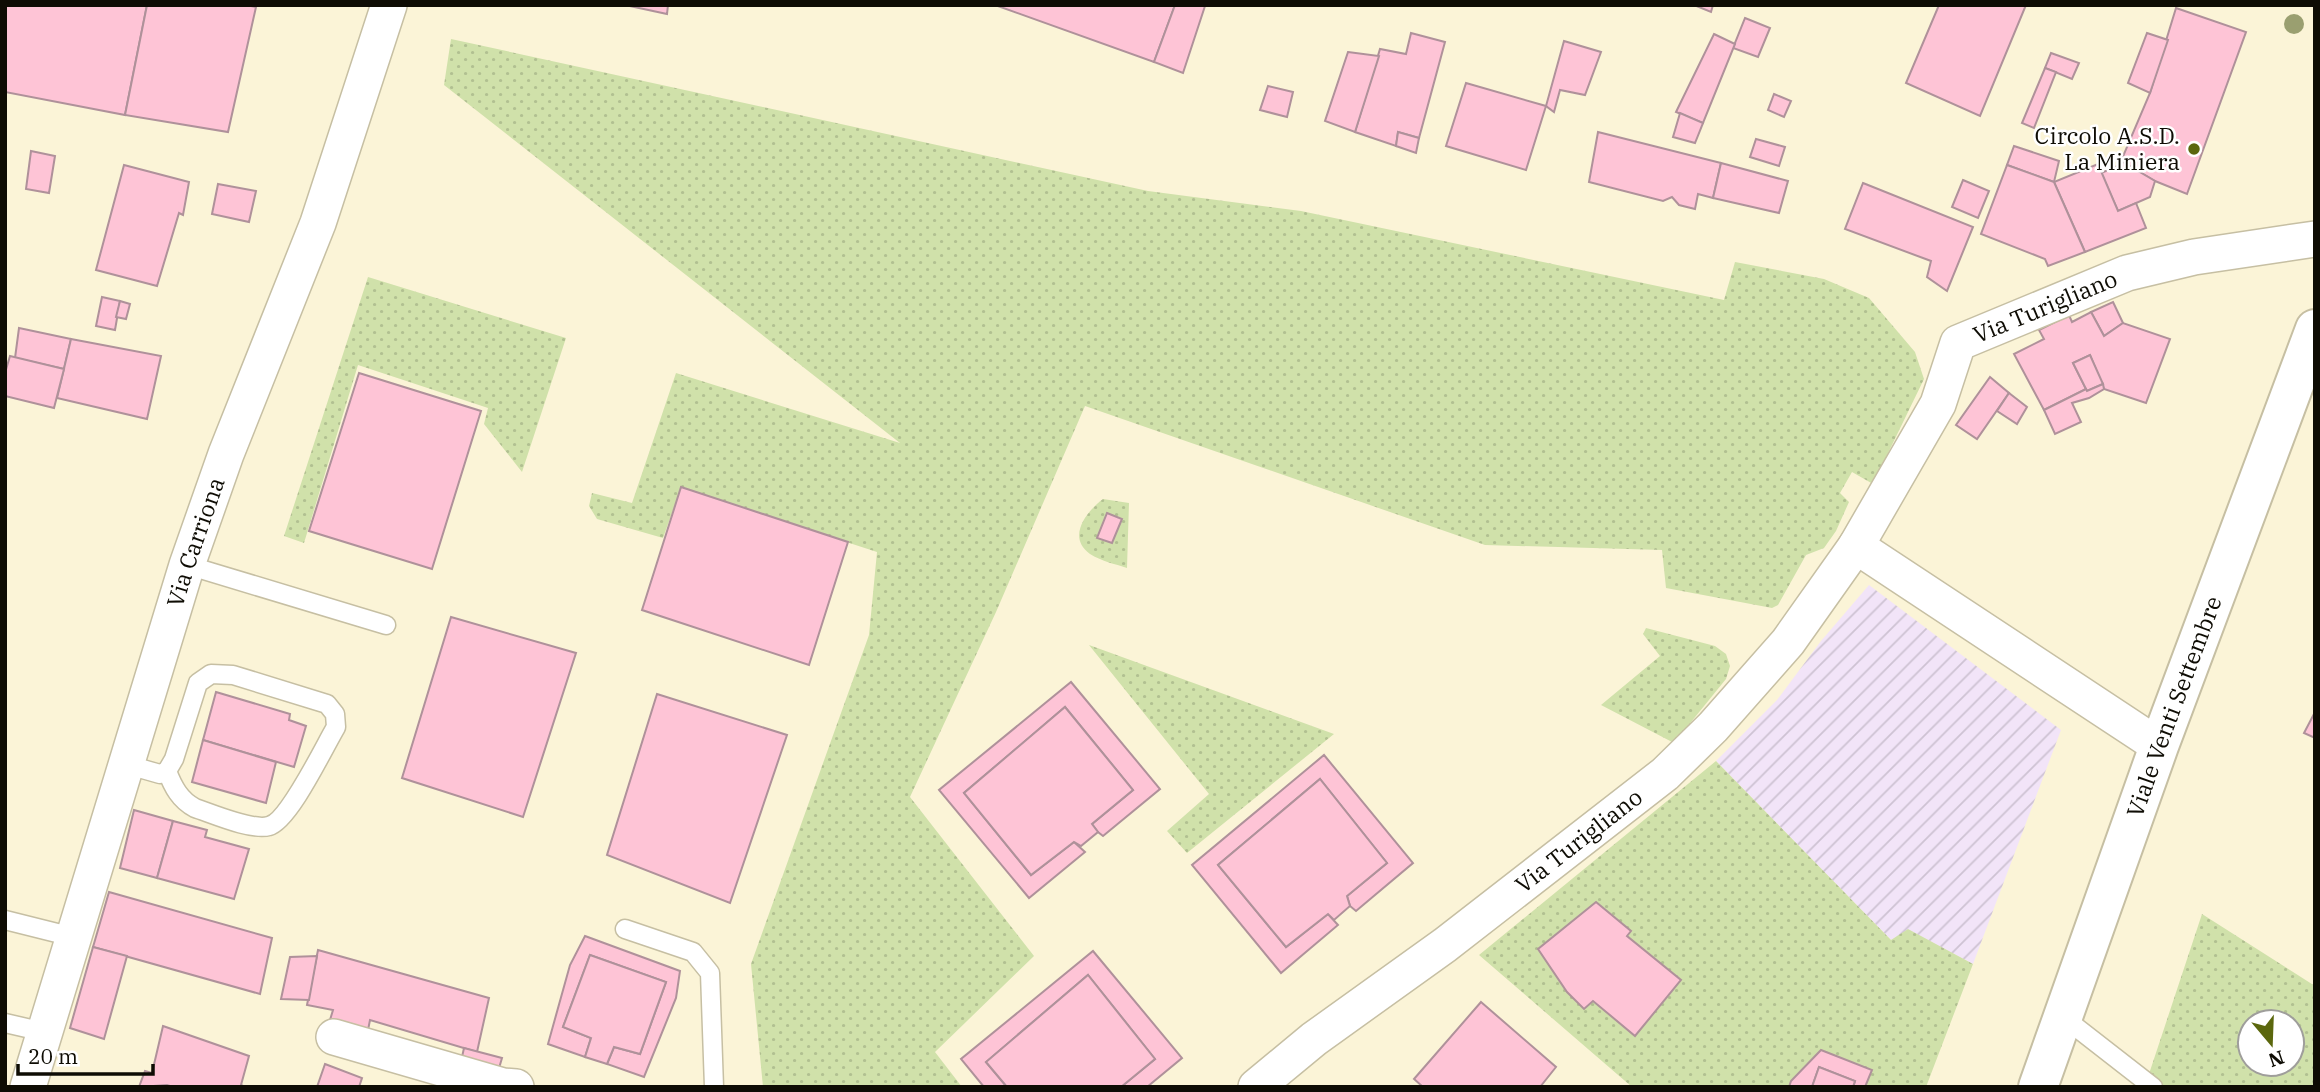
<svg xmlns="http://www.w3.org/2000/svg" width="2320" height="1092" font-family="'IBM Plex Serif',serif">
<defs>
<pattern id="industrial-furrows" width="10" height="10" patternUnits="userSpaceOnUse" patternTransform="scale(1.75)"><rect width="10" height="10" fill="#f2e4f8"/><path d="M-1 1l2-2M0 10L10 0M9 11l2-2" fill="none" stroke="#cec2d3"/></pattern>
<pattern id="grass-dots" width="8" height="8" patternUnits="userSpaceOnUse" patternTransform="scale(1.75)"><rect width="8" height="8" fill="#d0e1aa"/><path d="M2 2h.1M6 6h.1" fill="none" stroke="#b1c091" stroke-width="1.8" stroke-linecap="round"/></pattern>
</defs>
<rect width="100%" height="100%" fill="#fbf4d7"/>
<polygon fill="url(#industrial-furrows)" points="1869,585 2061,730 1973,964 1909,930 1891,940 1716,761 1777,700 1821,641"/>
<g fill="url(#grass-dots)" fill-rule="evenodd">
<polygon points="451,39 1148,191 1301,211 1724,300 1735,262 1824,279 1869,298 1915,352 1924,379 1873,484 1852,472 1840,493 1849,502 1836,531 1824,548 1806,555 1778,605 1772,608 1666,588 1662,550 1485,545 1085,406 996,612 910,797 1034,956 935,1052 962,1087 763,1087 751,964 869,635 877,552 681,488 663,538 597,519 589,506 592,493 632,503 676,373 900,443 444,85"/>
<polygon points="368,277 566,338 522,472 484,424 488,408 358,365 304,543 284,536"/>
<path d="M1103 499 1129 503 1127 568C1115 564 1101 561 1090 554 1066 537 1087 511 1103 499Z"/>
<polygon points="1646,628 1715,646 1726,654 1730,666 1726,679 1674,743 1601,705 1660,656 1643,634"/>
<polygon points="1089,645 1334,734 1187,853 1167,831 1209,794"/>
<polygon points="1716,761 1891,940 1908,929 1973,964 1926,1087 1632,1087 1479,955"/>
<path d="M2202 914 2315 986V1087H2162L2148 1077ZM2250 1022H2292V1064H2250Z"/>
</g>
<g fill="#fec4d6" stroke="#af919a" stroke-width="2">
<polygon points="5,5 147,5 125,115 5,92"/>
<polygon points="147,5 246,5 256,7 228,132 125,115"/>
<polygon points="625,5 668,5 667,14"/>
<polygon points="995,5 1175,5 1154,62"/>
<polygon points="1175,5 1205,6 1183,73 1154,62"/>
<polygon points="1694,5 1713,5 1711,12"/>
<polygon points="1939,5 2026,5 1980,116 1906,83"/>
<polygon points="2176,8 2246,32 2187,194 2155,181 2121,161 2150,93"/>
<polygon points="1745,18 1770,28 1758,57 1733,48"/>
<polygon points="1411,33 1445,42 1419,138 1398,132 1396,146 1355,132 1380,49 1406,54"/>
<polygon points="2147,33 2168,40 2150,93 2128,83"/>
<polygon points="1714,34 1735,44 1703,123 1676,112"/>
<polygon points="1564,41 1601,52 1585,95 1560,90 1554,112 1546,106"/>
<polygon points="1348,52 1379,56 1355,132 1325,121"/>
<polygon points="2051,53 2079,63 2072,79 2045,68"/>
<polygon points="2045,68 2056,72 2034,128 2022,123"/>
<polygon points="1466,83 1546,106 1526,170 1446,146"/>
<polygon points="1268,86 1293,92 1287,117 1260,110"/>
<polygon points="1774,94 1791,101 1784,117 1768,110"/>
<polygon points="1680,113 1703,123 1695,143 1673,137"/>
<polygon points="1398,132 1419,138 1416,153 1396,146"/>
<polygon points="1598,132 1721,163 1713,198 1698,194 1695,209 1679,205 1672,197 1663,201 1589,182"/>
<polygon points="1756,139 1785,147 1779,166 1750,157"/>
<polygon points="2014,146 2059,161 2054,182 2007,165"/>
<polygon points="31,151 55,156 49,193 26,189"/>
<polygon points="2121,161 2155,181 2150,197 2118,211 2101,173 2120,165"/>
<polygon points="1721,163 1788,181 1779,213 1713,198"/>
<polygon points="2098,164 2118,211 2136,203 2146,228 2085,252 2054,182"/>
<polygon points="124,165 189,182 183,215 179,213 157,286 96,270"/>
<polygon points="2007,165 2054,182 2085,252 2048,266 2045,259 1981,234"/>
<polygon points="1963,180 1989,191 1978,218 1952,207"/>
<polygon points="1863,183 1973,227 1947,291 1927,277 1931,261 1845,229"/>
<polygon points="218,184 256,191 249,222 212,214"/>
<polygon points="102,297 120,301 115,330 96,326"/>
<polygon points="120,301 130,304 126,319 116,317"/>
<polygon points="2113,302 2123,323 2104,336 2091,312"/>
<polygon points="2091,312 2104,336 2123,323 2170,339 2146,403 2104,389 2090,355 2073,363 2086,389 2044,410 2014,354 2044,339 2039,330 2069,315 2072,322"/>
<polygon points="19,328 71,339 64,369 15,358"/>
<polygon points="71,339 161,356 147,419 57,398"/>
<polygon points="2090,355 2103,384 2087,391 2073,363"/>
<polygon points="10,356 64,369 54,408 5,396 5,373"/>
<polygon points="359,373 481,411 432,569 309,531"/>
<polygon points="1990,377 2009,393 1977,439 1956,425"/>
<polygon points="2103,384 2104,389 2089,398 2072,403 2081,422 2055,434 2044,410 2086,389 2087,391"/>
<polygon points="2009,393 2027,407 2017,424 1997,411"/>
<polygon points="681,487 848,542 809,665 642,610"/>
<polygon points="1107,513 1122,519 1112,543 1097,538"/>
<polygon points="451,617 576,653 523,817 402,778"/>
<polygon points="1071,682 1160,789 1103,836 1098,832 1092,824 1133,790 1065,707 964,793 1031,875 1074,842 1085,852 1029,898 939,790"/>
<polygon points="216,692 290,714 289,720 306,726 294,767 203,740"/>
<polygon points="657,694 787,735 730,903 607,855"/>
<polygon points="1065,707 1133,790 1092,824 1098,832 1081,846 1074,842 1031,875 964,793"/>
<polygon points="2315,712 2315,738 2304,733"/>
<polygon points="203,740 276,762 266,803 192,782"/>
<polygon points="1324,755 1413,863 1356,911 1350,906 1347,896 1387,863 1320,779 1218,865 1286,947 1328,914 1338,925 1281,973 1192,865"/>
<polygon points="1320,779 1387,863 1347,896 1350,906 1334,920 1328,914 1286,947 1218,865"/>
<polygon points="134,810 173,821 157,878 120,868"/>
<polygon points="173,821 207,830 205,837 249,849 234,899 157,878"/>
<polygon points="109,892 272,938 260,994 93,947"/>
<polygon points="1596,902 1631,931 1627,936 1681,980 1635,1036 1593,1001 1584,1009 1567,992 1538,949"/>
<polygon points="585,936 680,971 676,998 644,1077 607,1064 614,1047 640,1054 666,982 590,955 563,1027 591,1038 585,1057 548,1044 570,965"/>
<polygon points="93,947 127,956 104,1039 70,1028"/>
<polygon points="318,950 489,998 477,1052 370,1020 368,1030 330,1020 333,1010 307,1005"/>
<polygon points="1093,951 1182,1058 1147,1087 1121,1087 1155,1059 1088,975 986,1062 1007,1087 984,1087 961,1059"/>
<polygon points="590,955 666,982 640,1054 614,1047 607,1064 585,1057 591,1038 563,1027"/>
<polygon points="317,956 309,1000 281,999 290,957"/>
<polygon points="1088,975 1155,1059 1121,1087 1007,1087 986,1062"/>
<polygon points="1481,1002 1556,1067 1540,1087 1423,1087 1414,1079"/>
<polygon points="163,1026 249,1056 241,1085 245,1087 173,1087 167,1085 139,1087 145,1071 152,1073"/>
<polygon points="464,1048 502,1058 497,1075 460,1066"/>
<polygon points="1821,1050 1872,1070 1865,1087 1853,1087 1855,1081 1819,1067 1812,1087 1789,1087 1791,1081"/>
<polygon points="325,1064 362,1078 359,1087 317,1087"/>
<polygon points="1819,1067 1855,1081 1853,1087 1812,1087"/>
</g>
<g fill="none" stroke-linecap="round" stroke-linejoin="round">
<defs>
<g id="lane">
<polyline points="187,565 386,625"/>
<path d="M125 764 160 774 167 771 174 759 198 683 211 674 233 675 327 704 335 714 336 727C324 747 289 821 269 826 252 831 213 814 195 808 180 800 173 787 167 771"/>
<polyline points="5,920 73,937"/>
<polyline points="625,929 693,952 710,973 714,1087"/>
<polyline points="2063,1017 2153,1087"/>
<polyline points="5,1023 44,1032"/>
</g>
<g id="street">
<polyline points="1856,546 2159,746"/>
<polyline points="334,1037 503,1086 516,1087"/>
<path id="s1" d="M28 1087 187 565 226 454 318 223 389 5"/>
<path id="s2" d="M1256 1087 1314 1039 1445 945 1665 774 1713 727 1788 642 1856 546 1938 404 1958 343 2127 273 2194 257 2315 239"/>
</g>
<g id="secondary">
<path id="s3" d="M2038 1087 2159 746 2315 329"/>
</g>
</defs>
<use href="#lane" stroke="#c6bfa3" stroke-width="21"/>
<use href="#street" stroke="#c6bfa3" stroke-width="38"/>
<use href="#secondary" stroke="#c6bfa3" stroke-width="42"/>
<use href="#lane" stroke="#fff" stroke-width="18"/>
<use href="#street" stroke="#fff" stroke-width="35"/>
<use href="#secondary" stroke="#fff" stroke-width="38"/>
</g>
<circle fill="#9a9f70" cx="2294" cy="24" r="10"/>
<circle fill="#5b670d" stroke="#fff" stroke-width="2.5" cx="2194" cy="149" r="7"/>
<g text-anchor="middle" stroke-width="5" stroke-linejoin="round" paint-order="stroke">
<g font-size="23" fill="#0e0c04" stroke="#fff" text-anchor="end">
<text x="2180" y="144">Circolo A.S.D.<tspan x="2180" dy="26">La Miniera</tspan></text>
</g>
<g font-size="23" fill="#0e0c04" stroke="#fff">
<text dy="8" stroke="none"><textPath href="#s2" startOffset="1136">Via Turigliano</textPath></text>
<text dy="8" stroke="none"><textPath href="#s1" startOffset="570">Via Carriona</textPath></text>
<text dy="8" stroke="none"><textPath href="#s3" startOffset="404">Viale Venti Settembre</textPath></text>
<text dy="8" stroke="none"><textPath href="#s2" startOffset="406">Via Turigliano</textPath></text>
</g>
</g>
<rect width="2320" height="1092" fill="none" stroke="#0e0c04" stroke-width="14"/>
<g transform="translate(2271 1043) rotate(161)"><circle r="33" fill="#ffffff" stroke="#9f9e9b" stroke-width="2"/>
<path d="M0-5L12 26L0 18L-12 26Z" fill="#5b670d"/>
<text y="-10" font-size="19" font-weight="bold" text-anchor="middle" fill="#0e0c04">N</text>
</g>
<path d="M18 1064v10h135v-10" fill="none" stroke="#0e0c04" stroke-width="3.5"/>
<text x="28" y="1064" font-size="21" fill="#0e0c04" stroke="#ffffff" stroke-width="5" paint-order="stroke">20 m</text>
</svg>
